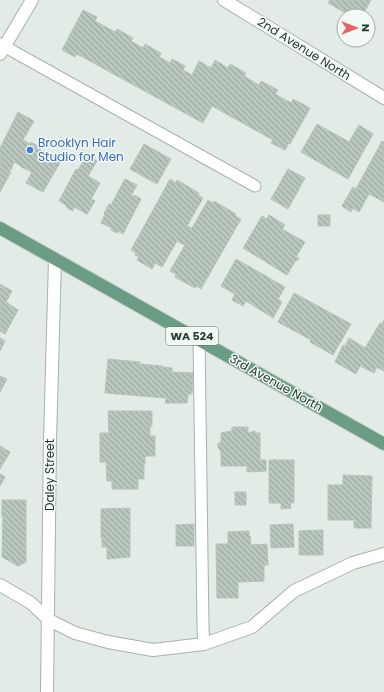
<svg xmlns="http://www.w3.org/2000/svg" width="384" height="692" font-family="Poppins,sans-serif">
<defs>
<pattern id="building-back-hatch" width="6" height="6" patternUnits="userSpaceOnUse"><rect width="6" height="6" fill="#b8c6bd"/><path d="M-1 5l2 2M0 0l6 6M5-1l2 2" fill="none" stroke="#95a29a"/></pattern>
</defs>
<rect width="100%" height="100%" fill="#e2ebe5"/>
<g fill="url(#building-back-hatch)" stroke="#b5c4ba">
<polygon points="330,0 371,0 362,16 351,16 328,3"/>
<polygon points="83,10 97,17 95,21 115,32 117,29 133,38 131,41 143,48 145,44 161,53 159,57 170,63 172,59 185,66 183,70 192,75 199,61 211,68 215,60 228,68 230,64 246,73 244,76 259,85 261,81 278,90 275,94 291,103 293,99 310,108 290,144 289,143 285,150 271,143 273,140 212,106 203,123 77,54 75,57 62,50"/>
<polygon points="18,112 34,121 23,140 30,144 31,142 40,147 39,149 61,161 43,192 26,183 32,172 21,167 21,166 14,162 11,170 10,169 9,171 11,172 0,192 0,148"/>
<polygon points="317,124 349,142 359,125 373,134 348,179 301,152"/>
<polygon points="382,141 384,142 384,202 369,194 359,212 353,208 351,212 342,206 353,187 356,189"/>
<polygon points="144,144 171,159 157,184 130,169"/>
<polygon points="87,155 97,161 88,176 100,183 91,199 95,201 87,214 74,207 73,211 66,207 67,206 59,201 76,169 78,170"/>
<polygon points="288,169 305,178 288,209 271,199"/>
<polygon points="125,179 137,185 131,196 133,197 134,195 141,199 123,234 118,231 117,233 111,230 112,228 101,223 105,214 104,213 109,204 111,205"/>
<polygon points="170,179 176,183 177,180 199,193 198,195 203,198 187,226 192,228 208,200 213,203 214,201 236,214 235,216 241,219 201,289 196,286 195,288 175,277 176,274 170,271 185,245 177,241 162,267 155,263 152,269 137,260 139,257 135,255 136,253 131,250"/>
<polygon points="269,215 285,225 282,229 305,242 296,257 299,258 297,261 296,260 287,275 243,248 262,216 267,219"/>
<rect x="318" y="215" width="12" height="11"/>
<polygon points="236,259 285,287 278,299 282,302 273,318 246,301 243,306 232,300 235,294 221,286"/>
<polygon points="0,284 12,291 6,302 18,310 5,334 0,331"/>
<polygon points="294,293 351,324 333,355 310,342 311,340 278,322"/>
<polygon points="384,320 384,371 377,367 374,373 360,366 356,374 335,362 343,345 345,346 349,338 365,348 380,323 382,324"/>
<polygon points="0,338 5,341 0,351"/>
<polygon points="108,359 140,362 140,364 162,366 162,367 172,368 172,372 193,373 192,394 188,394 187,403 165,403 166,398 105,393"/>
<polygon points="0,376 7,379 0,392"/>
<polygon points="108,411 152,411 152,426 150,426 150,436 155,436 155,456 145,456 145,464 144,464 144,479 138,479 138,489 112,489 112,481 107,481 106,462 100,462 100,433 109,433"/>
<polygon points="232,427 248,427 248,433 255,431 255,433 260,433 260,460 266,460 266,471 247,472 247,466 221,466 221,452 218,447 218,443 221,443 221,433 231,431 231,433 232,433"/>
<polygon points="0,446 10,452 0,469"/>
<polygon points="269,460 294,460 294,503 290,503 291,508 281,509 281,503 269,503"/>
<polygon points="0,474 5,477 0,486"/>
<polygon points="343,475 372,476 371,528 354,528 354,520 328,520 328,485 343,485"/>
<rect x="235" y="492" width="11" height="13"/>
<polygon points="2,500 26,500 26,562 18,566 2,557 3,517 2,517"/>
<polygon points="130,508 130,557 107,559 107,547 102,547 102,538 101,538 101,509"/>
<polygon points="194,524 194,546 176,546 176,525"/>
<polygon points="293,524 294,547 271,548 270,525"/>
<polygon points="323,530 323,555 299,555 299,531"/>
<polygon points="249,531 249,536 250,536 251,545 267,544 268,565 264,565 264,581 238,582 238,598 217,598 216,544 228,544 228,532"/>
</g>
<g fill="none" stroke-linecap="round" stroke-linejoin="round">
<defs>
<g id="service">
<polyline points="0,44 255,186"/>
<polyline points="199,339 203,628 204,644"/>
</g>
<g id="minor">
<polyline points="224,0 384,98"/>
<polyline points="0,585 31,603 49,620 75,633 108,642 153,650 204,644 252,627 294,591 353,563 384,554"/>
<polyline points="47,692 50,440 55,259"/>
</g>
<polyline id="tertiary" points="0,54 32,0"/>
<polyline id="primary" points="0,228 384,444"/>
</defs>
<use href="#service" stroke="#a5b3ab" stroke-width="13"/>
<use href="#minor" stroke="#a5b3ab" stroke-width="14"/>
<use href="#tertiary" stroke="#a5b3ab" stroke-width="14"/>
<use href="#primary" stroke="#c1c8c5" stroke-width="14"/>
<use href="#service" stroke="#fff" stroke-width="11"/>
<use href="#minor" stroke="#fff" stroke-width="12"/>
<use href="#tertiary" stroke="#fff" stroke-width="12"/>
<use href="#primary" stroke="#6a9d84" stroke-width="12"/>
</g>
<circle fill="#3f7fe0" stroke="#f2f8f4" stroke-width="1.5" cx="30" cy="150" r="4"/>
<g text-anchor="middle" stroke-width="3" stroke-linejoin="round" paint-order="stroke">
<rect fill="#f2f8f4" stroke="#61746a" stroke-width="1" x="166" y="327" width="52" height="18" rx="3"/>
<g font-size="11" font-weight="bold" fill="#233b2f">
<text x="192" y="340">WA 524</text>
</g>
<g font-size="12" fill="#233b2f" stroke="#f2f8f4">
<text transform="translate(304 49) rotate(32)" y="4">2nd Avenue North</text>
<text transform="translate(276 383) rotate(29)" y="4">3rd Avenue North</text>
<text transform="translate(50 475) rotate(-90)" y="4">Daley Street</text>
</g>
<g font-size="12" fill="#366cbe" stroke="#f2f8f4" text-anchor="start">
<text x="38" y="147">Brooklyn Hair<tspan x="38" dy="14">Studio for Men</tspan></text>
</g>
</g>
<g transform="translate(356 28) rotate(90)"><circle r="19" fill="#f2f8f4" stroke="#9faca5"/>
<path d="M0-3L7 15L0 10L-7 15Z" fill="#e76464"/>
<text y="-6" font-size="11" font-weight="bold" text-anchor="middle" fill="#233b2f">N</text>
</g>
</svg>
